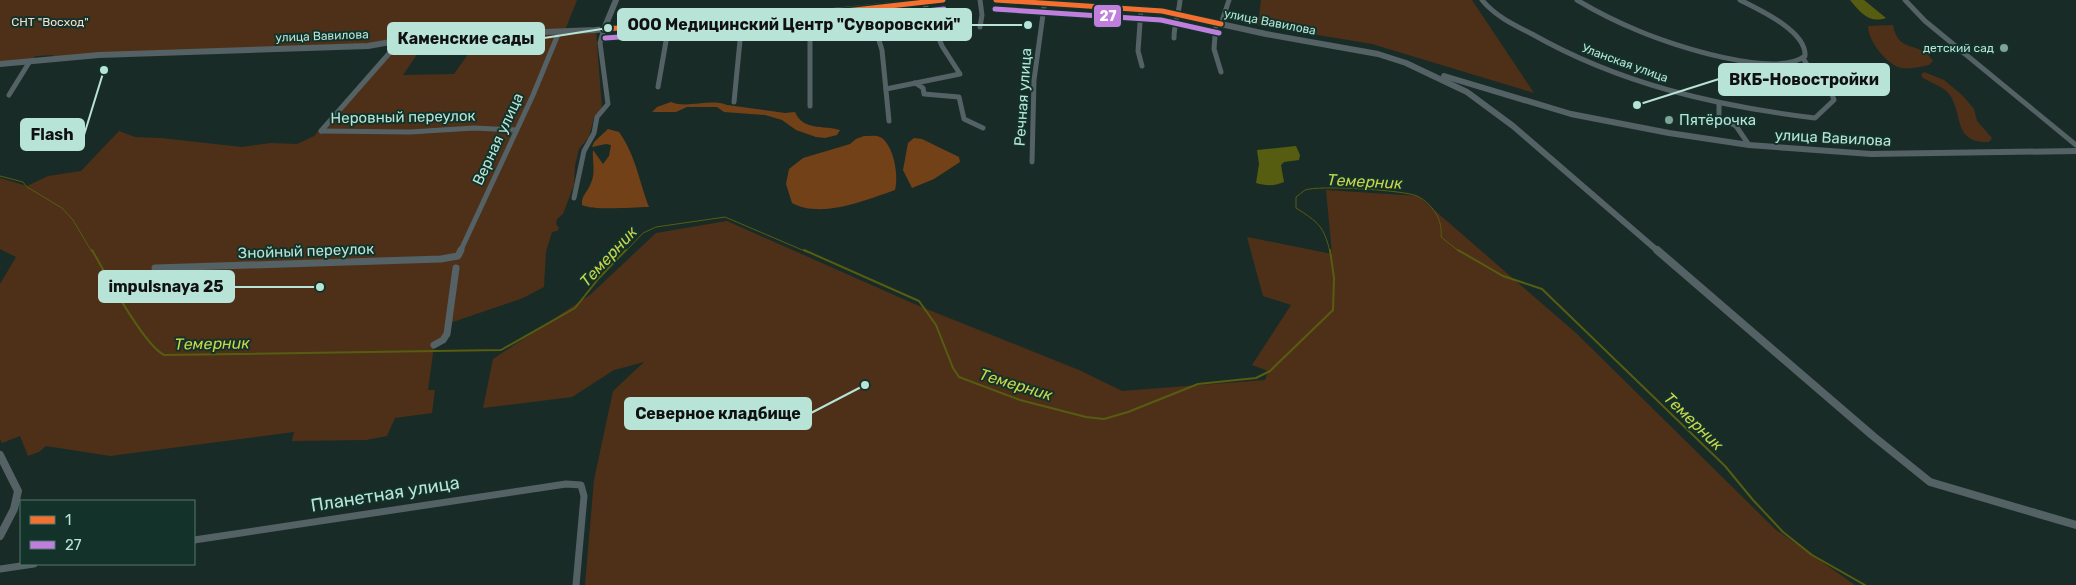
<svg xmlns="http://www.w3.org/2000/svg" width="2076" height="585" font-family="Rubik,sans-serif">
<rect width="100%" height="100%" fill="#192b26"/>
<g fill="#4e3019">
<polygon points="0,0 577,0 565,30 409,36 375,44 52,57 53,55 36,56 33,58 0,64"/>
<polygon points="1261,0 1472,0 1534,93 1372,44 1258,25"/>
<path d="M1893 25C1898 55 1921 40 1933 61L1929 65C1920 67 1906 70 1898 67 1884 61 1868 40 1868 26Z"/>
<polygon points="596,31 602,109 594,117 589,137 579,149 575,165 574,185 563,214 557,219 556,224 559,228 557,231 552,232 546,252 544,287 523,298 447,324 442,341 434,346 428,390 435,390 432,413 395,418 387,436 366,440 292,441 294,432 110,456 46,446 39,452 28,456 20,436 2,443 0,439 0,284 16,257 0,249 0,178 27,186 48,176 81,171 119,131 135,137 161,138 242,147 271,143 297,144 314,136 396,42 429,37 403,75 454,74 471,50 492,36"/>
<path d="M1924 72 1944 80 1963 96 1974 109 1977 121 1992 138 1989 142C1952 143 1964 114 1949 94 1943 86 1931 83 1923 78L1921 75Z"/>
<polygon points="1326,190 1418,196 1576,333 1775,529 1855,585 585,585 594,480 613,391 644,362 614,370 572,397 483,408 493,359 590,295 656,233 727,221 919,306 1079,370 1122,391 1265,380 1268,371 1252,365 1291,305 1263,296 1247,237 1332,254"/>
</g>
<g fill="#724118">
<path d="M671 102C688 109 709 98 727 105L785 113 795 112C803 131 823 125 840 130L837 135 825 138 816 137 796 130 782 120 765 115 724 112 717 107H687L676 112H652L657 107Z"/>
<path d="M608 129 619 132C636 156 639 181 649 207 633 207 595 211 582 205 581 195 588 192 591 183 596 172 592 162 593 150L603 164 609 156 611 145 606 144 592 147 594 142Z"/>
<path d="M864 136C870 136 876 135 880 137 894 144 899 177 895 190 866 200 821 219 792 203L786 184 789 169 803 158 850 144 856 139Z"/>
<polygon points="914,138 922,139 959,157 960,162 934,179 912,188 903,170 908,143"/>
</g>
<g fill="#565d10">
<path d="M1850 0H1864L1886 18C1869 24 1860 12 1850 0Z"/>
<path d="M1296 146 1300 155 1299 160 1284 162 1281 165 1284 182C1275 186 1266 186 1256 183L1259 164 1257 150Z"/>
</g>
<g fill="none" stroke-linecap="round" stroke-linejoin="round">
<g stroke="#565d10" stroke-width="1">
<polyline points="0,176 23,182 27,187 62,208 73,220 92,252"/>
<polyline points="625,252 643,233 656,227 725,217 807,252"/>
<path d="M1330 252C1324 226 1318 222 1296 208V197C1299 195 1302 192 1305 190 1319 185 1404 190 1417 196 1433 204 1443 220 1441 237L1460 252"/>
</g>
<g stroke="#565d10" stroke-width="2">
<path d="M92 250C106 274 143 344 164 355L501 350 575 308 599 278 626 250"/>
<polyline points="804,250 919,301 936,325 953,368 959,377 1020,400 1086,417 1104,419 1128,412 1198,384 1256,378 1270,371 1333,310 1334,278 1330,250"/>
<polyline points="1458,250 1503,276 1542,289 1725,466 1753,500 1783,532 1812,555 1865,585"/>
</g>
<g stroke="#546165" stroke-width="5">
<polyline points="980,0 982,15 980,27"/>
<path d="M1482 0C1495 16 1514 25 1532 34 1620 84 1716 106 1815 118L1834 100 1829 86 1812 73 1803 58"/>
<path d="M1577 0C1597 12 1617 22 1639 31 1672 45 1775 79 1805 56 1807 31 1758 9 1740 0"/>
<polyline points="1905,0 1925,21 2076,145"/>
<polyline points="869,9 882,50 889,121"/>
<polyline points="1141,9 1138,51 1142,66"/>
<polyline points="810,15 810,106"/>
<polyline points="1216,23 1214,49 1221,72"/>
<polyline points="1221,24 1229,0"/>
<path d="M1174 38C1174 23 1179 14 1180 0"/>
<polyline points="915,83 923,88 924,94 959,97 964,119 983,128"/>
<polyline points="658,87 669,24"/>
<polyline points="886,89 960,74 942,46 924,2 928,0"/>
<polyline points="9,95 30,61"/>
<polyline points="734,102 742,20"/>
<polyline points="1719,103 1719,118 1736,126 1749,145"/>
<polyline points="321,131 410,132 474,128 516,130"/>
<polyline points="321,131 400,41"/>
<polyline points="1032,162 1034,80 1045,0"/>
<polyline points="574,198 584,151 594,133 597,117 608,104 600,43 604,29"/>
<polyline points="460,252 533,95 559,32"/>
</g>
<g stroke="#546165" stroke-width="7">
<polyline points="155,268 441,259 458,256 461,250"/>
<polyline points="434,345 443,340 447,334 456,268"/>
<polyline points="194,540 566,484 581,485 584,496 576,585"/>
<polyline points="0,569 34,564"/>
</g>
<g stroke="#546165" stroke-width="6">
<polyline points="996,0 1162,11 1266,34 1378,54 1406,63 1467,92 1513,126 1659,252"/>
<polyline points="604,29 616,0"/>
<polyline points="0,64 99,55 368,46 419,37 595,30 742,20 943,0"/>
<polyline points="1444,76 1571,114 1669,133 1749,145 1871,154 2076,151"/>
</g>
<g stroke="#546165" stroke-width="8">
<polyline points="1657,250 1873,436 1930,482 2076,525"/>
<polyline points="0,455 18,491 14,509 0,536"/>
</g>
<defs>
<g id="bus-1">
<polyline points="996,0 1162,11 1221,24"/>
<polyline points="604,29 810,15 943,0"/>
</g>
<g id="bus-2">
<polyline points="995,9 1161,20 1219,33"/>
<polyline points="605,38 811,24 944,9"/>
</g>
</defs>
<use href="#bus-1" stroke="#12322a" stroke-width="8"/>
<use href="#bus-2" stroke="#12322a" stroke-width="8"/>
<use href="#bus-1" stroke="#f46f30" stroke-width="5"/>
<use href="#bus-2" stroke="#c07fdc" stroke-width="5"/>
</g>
<g fill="#80a398" stroke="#12322a" stroke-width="2">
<circle cx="2004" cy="48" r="5"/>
<circle cx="1669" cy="120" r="5"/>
</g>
<g text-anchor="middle" stroke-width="4" stroke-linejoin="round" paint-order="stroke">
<g font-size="12" fill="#f9ddcb" stroke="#12322a">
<text x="50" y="26">СНТ "Восход"</text>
</g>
<g font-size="12" fill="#b7e4d6" stroke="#12322a">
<text transform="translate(1270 22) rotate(11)" y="4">улица Вавилова</text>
<text transform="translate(322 36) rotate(-2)" y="4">улица Вавилова</text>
<text transform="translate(1625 63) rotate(20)" y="4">Уланская улица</text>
</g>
<g font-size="12" fill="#b7e4d6" stroke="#12322a" text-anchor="end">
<text x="1994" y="52">детский сад</text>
</g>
<g font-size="15" fill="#b7e4d6" stroke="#12322a">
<text transform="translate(1023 97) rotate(-86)" y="5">Речная улица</text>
<text transform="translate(403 117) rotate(-1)" y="5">Неровный переулок</text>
<text transform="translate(1833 138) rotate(3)" y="5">улица Вавилова</text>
<text transform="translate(498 139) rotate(-65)" y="5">Верная улица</text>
<text transform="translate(306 251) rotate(-2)" y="5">Знойный переулок</text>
</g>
<g font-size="15" fill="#b7e4d6" stroke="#12322a" text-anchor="start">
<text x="1679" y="125">Пятёрочка</text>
</g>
<g font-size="16" font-style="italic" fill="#c9d44a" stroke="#12322a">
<text transform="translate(1365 181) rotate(3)" y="6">Темерник</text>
<text transform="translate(608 256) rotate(-47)" y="6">Темерник</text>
<text transform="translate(212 343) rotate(-1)" y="6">Темерник</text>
<text transform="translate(1016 384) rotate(17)" y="6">Темерник</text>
<text transform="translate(1694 421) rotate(44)" y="6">Темерник</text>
</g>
<g font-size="18" fill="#b7e4d6" stroke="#12322a">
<text transform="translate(385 494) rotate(-9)" y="6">Планетная улица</text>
</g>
</g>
<path fill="none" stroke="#b7e4d6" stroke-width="2" d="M1028 25L971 25M608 28L544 38M1637 105L1719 79M104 70L84 135M320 287L234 287M865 385L811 413"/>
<g fill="#b7e4d6" stroke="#12322a" stroke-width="2">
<circle cx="1028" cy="25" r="5"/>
<circle cx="608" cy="28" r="5"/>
<circle cx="1637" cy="105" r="5"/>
<circle cx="104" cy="70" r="5"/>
<circle cx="320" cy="287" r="5"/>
<circle cx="865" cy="385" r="5"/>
</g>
<g fill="#b7e4d6" stroke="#b7e4d6" stroke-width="2">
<rect x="618" y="9" width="353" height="31" rx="5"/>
<rect x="388" y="23" width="156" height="31" rx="5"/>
<rect x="1719" y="64" width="170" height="31" rx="5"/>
<rect x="21" y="119" width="63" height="31" rx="5"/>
<rect x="99" y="271" width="135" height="31" rx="5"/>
<rect x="625" y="398" width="186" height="31" rx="5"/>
</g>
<g font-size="16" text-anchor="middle" font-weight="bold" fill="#111">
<text x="794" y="30">ООО Медицинский Центр "Суворовский"</text>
<text x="466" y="44">Каменские сады</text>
<text x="1804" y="85">ВКБ-Новостройки</text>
<text x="52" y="140">Flash</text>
<text x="166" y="292">impulsnaya 25</text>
<text x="718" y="419">Северное кладбище</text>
</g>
<rect stroke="#12322a" stroke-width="2" x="1093" y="4" width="29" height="24" rx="5" fill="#c07fdc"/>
<g font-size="14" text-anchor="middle" font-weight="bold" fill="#fff">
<text x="1108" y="21">27</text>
</g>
<rect x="20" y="500" width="175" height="65" fill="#12322a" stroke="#54796f"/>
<rect x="30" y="516" width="25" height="8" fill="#f46f30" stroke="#54796f"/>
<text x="65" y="525" font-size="15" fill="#b7e4d6">1</text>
<rect x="30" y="541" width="25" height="8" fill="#c07fdc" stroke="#54796f"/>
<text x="65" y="550" font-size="15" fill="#b7e4d6">27</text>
</svg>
